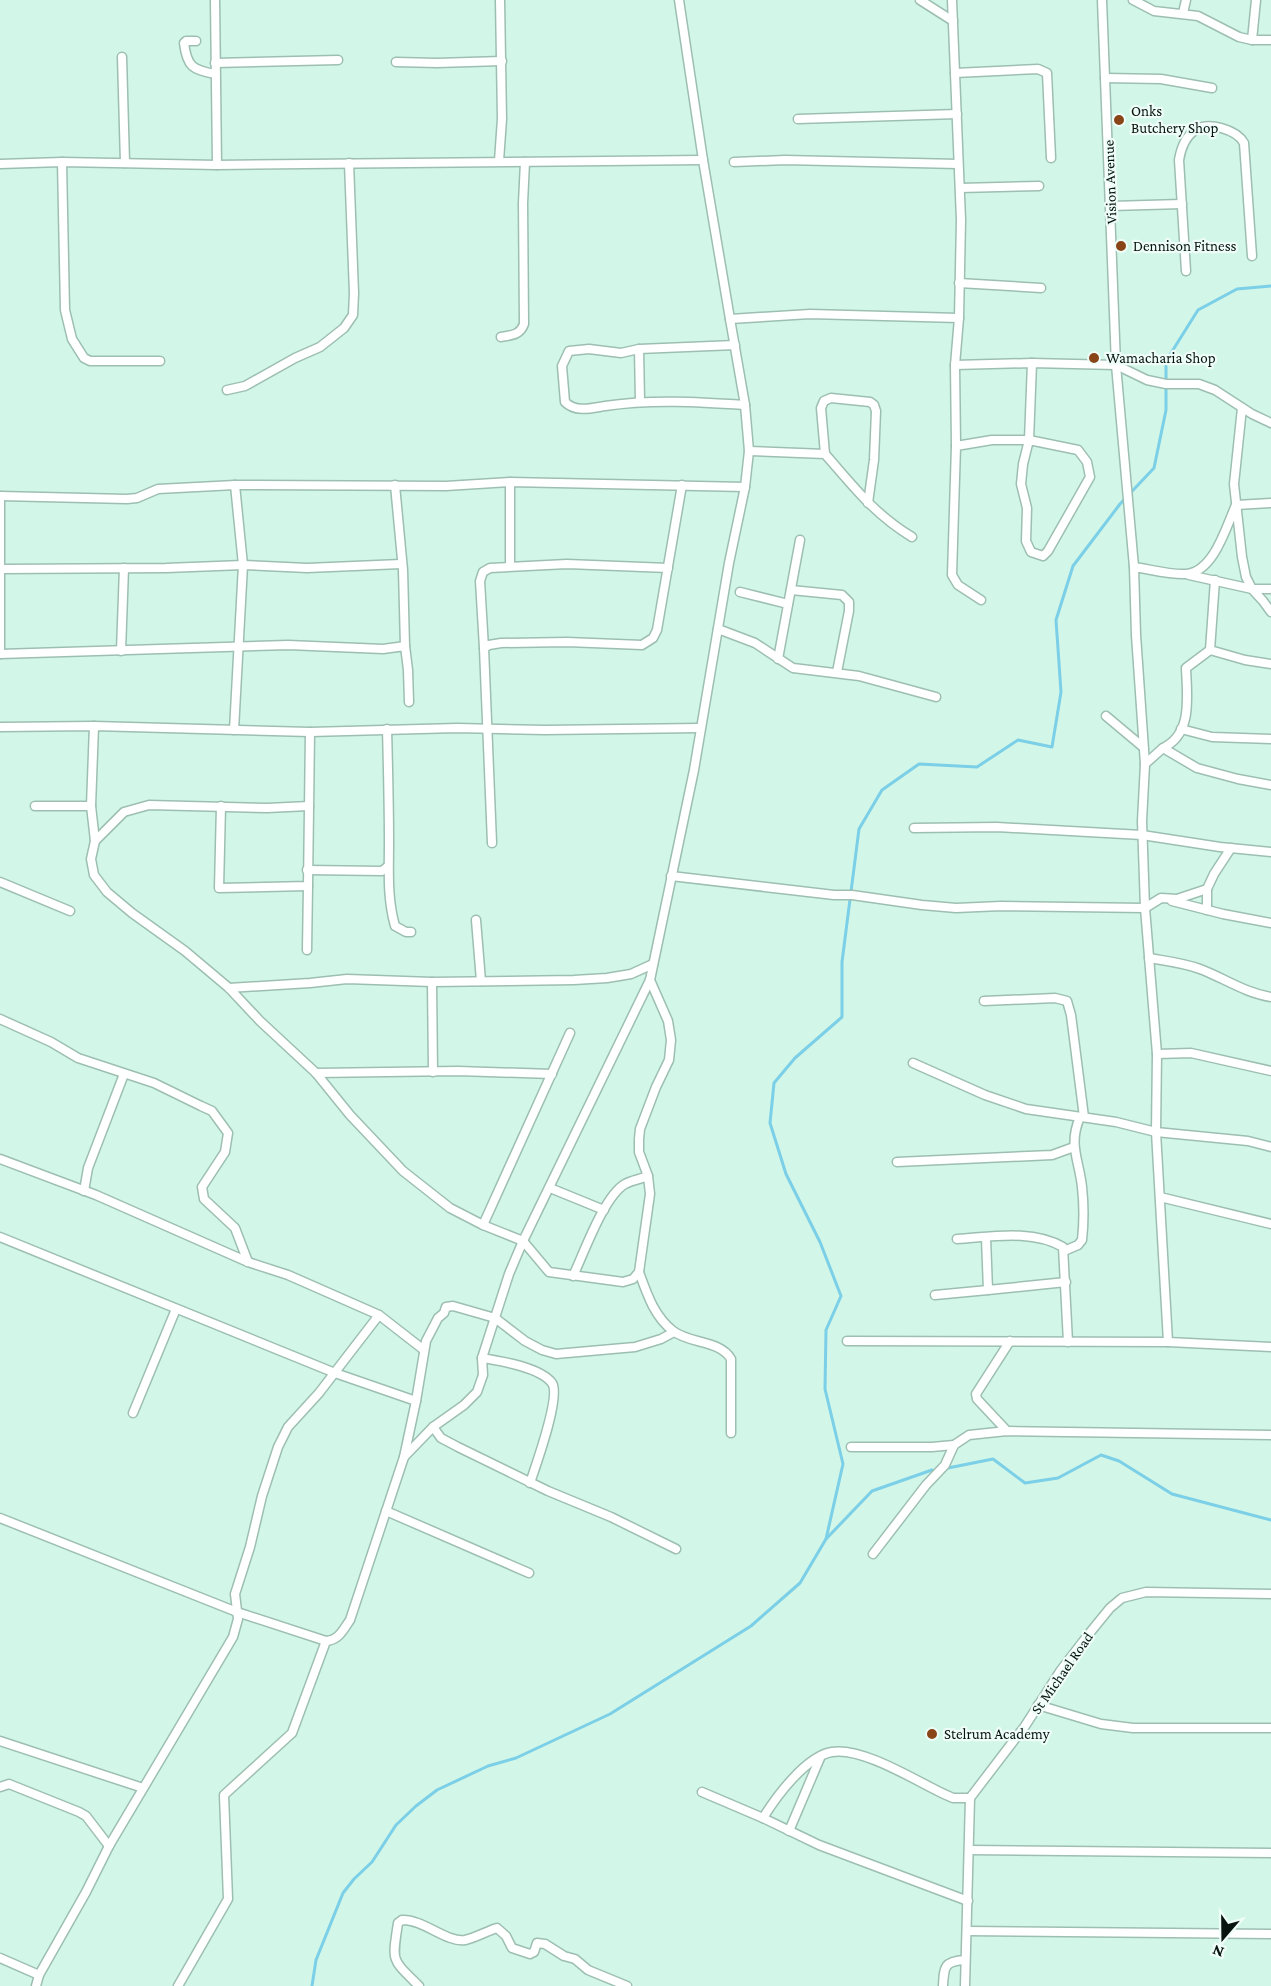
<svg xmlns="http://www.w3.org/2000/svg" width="1271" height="1986" font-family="'Crimson Pro',serif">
<rect width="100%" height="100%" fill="#d2f6e8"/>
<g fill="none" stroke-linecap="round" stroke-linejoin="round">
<g stroke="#7bcfe7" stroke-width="3">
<polyline points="948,1468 993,1459 1025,1483 1058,1478 1101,1455 1119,1461 1172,1494 1271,1520"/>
<polyline points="826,1539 872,1491 932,1470"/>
<polyline points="312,1986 316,1960 343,1893 354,1879 372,1862 396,1825 416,1806 437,1790 488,1766 516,1758 610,1714 751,1626 800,1583 826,1539 843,1464 825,1389 826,1330 841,1296 820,1242 786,1174 770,1123 774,1083 795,1058 842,1017 842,962 859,829 882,790 919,764 977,767 1018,740 1052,747 1061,692 1056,620 1073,566 1120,504 1154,468 1166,410 1166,361 1198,310 1237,289 1271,286"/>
</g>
<defs>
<g id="minor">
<polyline points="215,0 217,165"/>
<polyline points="679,0 703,160 730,319 810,314 959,318 955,365 1032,363 1116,365 1147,380 1166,384 1199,384 1215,390 1252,414 1271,423"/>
<polyline points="920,0 953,21"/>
<polyline points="952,0 961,220 959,318"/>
<polyline points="1102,0 1116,365 1134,567"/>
<polyline points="1133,0 1154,11 1198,16 1239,37 1252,40 1271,40"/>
<polyline points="1183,13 1186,0"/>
<polyline points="1252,40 1256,0"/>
<path d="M196 41H186L184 43C187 67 193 70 215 74"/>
<polyline points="122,57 125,163"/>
<polyline points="396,62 437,63 502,61"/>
<polyline points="215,63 338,60"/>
<polyline points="955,73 1038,69 1047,73 1051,158"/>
<polyline points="1105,78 1161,79 1212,88"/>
<polyline points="798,119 957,114"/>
<polyline points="499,161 502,119 500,0"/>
<polyline points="62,162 65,310 72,339 84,358 90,361 160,361"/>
<polyline points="734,162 785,160 958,164"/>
<polyline points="0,164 62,162 217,165 703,160"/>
<polyline points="960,188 1039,186"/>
<polyline points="1111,206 1182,204"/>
<path d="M1186 271 1179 160C1181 148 1185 137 1195 130 1209 121 1237 130 1244 143L1252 256"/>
<polyline points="959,283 1041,288"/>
<path d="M501 337C512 335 520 335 524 324L523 203 525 162"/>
<path d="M735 345 639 349 621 353 589 349 569 351 562 366 565 402C576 413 592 408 605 406 651 399 699 402 745 405"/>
<polyline points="639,349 640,401"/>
<polyline points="955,365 956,446"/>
<polyline points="227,390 245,386 295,358 320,347 344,328 353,315 354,293 349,163"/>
<polyline points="1242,408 1234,484 1242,557 1246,577 1252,589 1271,589"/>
<path d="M749 451 825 454C854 487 874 514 912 537"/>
<polyline points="825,454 821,408 824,401 831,398 870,402 874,405 876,411 874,460 868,503"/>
<polyline points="510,482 510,566"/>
<polyline points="395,485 403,570 405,646"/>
<polyline points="0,496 127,499 137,498 158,489 235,485 446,486 510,482 745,487"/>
<polyline points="0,569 166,568 243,565 235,485"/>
<polyline points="1189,575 1252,589 1263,601 1271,612"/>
<polyline points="791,590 842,595 849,602 849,611 837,672"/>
<polyline points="740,592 788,604"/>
<polyline points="981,600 958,585 952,575 956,446 992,440 1029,440 1078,450 1087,462 1090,477 1048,551 1043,556 1031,552 1026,541 1027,508 1021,484 1023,464 1029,440 1032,363"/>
<polyline points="718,629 755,643 793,668 859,676 936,697"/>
<polyline points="484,648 480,581 483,572 490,568 567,564 668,568"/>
<polyline points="1210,650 1245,660 1271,664"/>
<polyline points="121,651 124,568"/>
<polyline points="0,654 288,645 383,649 405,646 408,670 409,702"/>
<polyline points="0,654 0,496"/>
<polyline points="778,659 800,540"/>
<polyline points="1106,716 1143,747"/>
<polyline points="94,726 91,806 95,841 91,859 94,875 107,892 132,913 185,951 229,988 260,1021 316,1073 350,1115 403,1171 450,1208 483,1225 523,1241 549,1272 623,1282 633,1279 639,1272 650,1194 648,1176 639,1152 639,1139 640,1129 656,1087 669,1060 671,1040 668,1021 650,980"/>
<polyline points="0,727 94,726 310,732 457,728 545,730 700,728"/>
<path d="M387 729C388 767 389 804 389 842 389 870 387 898 395 926L406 932H411"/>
<polyline points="1181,729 1212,737 1271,739"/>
<polyline points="234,730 243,565 307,568 401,564"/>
<path d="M1163 748C1193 734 1187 696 1186 668L1210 650 1215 580"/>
<polyline points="1145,764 1163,748 1197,768 1238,779 1271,785"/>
<polyline points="35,806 91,806"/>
<polyline points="221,806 219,888 308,886 310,732"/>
<polyline points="914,828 997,827 1142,835 1220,847 1271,852"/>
<polyline points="95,841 124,812 149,805 267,808 309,806"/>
<polyline points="492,843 484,648 489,645 501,643 567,642 642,645 653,638 657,630 682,485"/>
<path d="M1231 848 1214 874 1207 889 1177 899 1161 898 1145 908 1142 821 1145 764 1136 635 1134 567C1149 569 1170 575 1186 574 1214 572 1226 527 1236 505L1271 503"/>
<polyline points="307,870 382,871 387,867"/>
<polyline points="671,876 834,895 852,895 922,905 956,908 1001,906 1145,908 1157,1054 1156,1132 1168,1342 1271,1347"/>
<polyline points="0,882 70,911"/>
<polyline points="1207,889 1207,910"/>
<polyline points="1172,901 1223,914 1271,923"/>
<polyline points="476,920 481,981"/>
<polyline points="307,950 308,886"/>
<path d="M1149 958C1166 961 1184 963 1200 969 1224 978 1245 993 1271 997"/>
<polyline points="432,982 433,1072"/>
<polyline points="229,988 310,983 347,979 432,982 574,980 607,978 631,974 653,964"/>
<polyline points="984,1001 1055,998 1067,1001 1071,1015 1084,1117"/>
<polyline points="0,1019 51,1042 78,1058 154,1083 201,1106 212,1111 228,1133 225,1152 202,1187 204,1199 235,1228 248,1262"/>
<polyline points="1157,1054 1191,1053 1271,1071"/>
<polyline points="913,1063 985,1095 1026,1109 1116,1122 1156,1132 1248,1141 1271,1147"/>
<polyline points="316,1073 458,1071 552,1074"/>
<polyline points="0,1159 96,1195 248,1262 288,1275 379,1315 424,1350"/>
<polyline points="897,1162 1052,1155 1074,1147"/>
<polyline points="550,1188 604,1210"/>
<polyline points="84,1191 88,1168 124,1074"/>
<polyline points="1160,1197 1271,1224"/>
<polyline points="483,1225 570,1033"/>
<polyline points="0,1237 335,1373 416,1401"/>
<polyline points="986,1238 988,1290 1066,1282"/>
<path d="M957 1239C991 1237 1032 1229 1063 1247L1068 1342"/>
<path d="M1064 1251 1078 1245 1082 1240C1084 1222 1084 1205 1082 1187 1079 1159 1068 1145 1080 1117"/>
<path d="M639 1272C647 1294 654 1316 673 1331 690 1344 720 1340 731 1359V1433"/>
<path d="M573 1276C584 1253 604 1196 625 1184 632 1180 641 1179 648 1176"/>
<polyline points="935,1295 988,1290"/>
<polyline points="847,1341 1168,1342"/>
<path d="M482 1358C500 1361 540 1367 552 1383 561 1396 536 1465 530 1483"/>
<polyline points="133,1413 176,1309"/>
<polyline points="433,1427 441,1438 458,1447 548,1491 611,1517 676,1549"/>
<polyline points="1007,1431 977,1399 976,1394 1010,1341"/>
<polyline points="851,1447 932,1447 954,1445"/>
<polyline points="404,1457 416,1401 426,1341 438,1318 444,1313 446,1307 453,1306 495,1318 525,1341 542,1350 556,1354 635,1347 661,1339 674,1332"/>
<polyline points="386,1511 529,1573"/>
<path d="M0 1518 237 1612 326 1641C339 1640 343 1630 350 1620L404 1457 433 1427 464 1405 477 1392 483 1375 482 1358 509 1274 523 1241 650 980 694 770 729 563 745 487 749 451 745 405 730 319"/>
<polyline points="873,1554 926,1485 945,1465 954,1445 969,1435 1007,1431 1271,1435"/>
<polyline points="1038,1705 1101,1724 1133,1728 1271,1728"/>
<polyline points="0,1741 143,1788"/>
<polyline points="0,1787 9,1784 79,1812 86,1816 109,1846"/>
<polyline points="702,1792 763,1818 819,1845 968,1901"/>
<path d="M763 1818C776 1797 806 1756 832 1752 863 1747 916 1781 944 1794L953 1798H970"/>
<polyline points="789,1831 820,1758"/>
<polyline points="970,1850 1271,1853"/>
<polyline points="967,1931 1271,1934"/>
<polyline points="0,1958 39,1975"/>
<polyline points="36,1986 39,1975 86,1892 109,1846 233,1637 238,1619 235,1594 250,1547 262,1496 278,1447 288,1427 319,1393 379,1315"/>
<polyline points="178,1986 228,1899 224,1795 292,1733 326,1641"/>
<path d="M419 1986C391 1958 392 1963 398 1923L402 1920C423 1919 447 1943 465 1940 475 1938 487 1931 497 1928L506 1936 512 1948 530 1954 534 1952 537 1943 545 1944 564 1956 575 1959 588 1970 627 1986"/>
<path d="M943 1986C944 1967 944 1961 965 1960"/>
<polyline points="965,1986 970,1798 1025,1726 1061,1670 1088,1635 1110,1608 1122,1598 1146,1592 1271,1594"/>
</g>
</defs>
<use href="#minor" stroke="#9dbfb2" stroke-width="11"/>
<use href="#minor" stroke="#fff" stroke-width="8"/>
</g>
<g fill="#894517" stroke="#effdf8" stroke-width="2">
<circle cx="1119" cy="120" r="6"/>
<circle cx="1121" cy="246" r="6"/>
<circle cx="1094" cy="358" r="6"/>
<circle cx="932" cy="1734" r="6"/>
</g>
<g text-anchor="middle" stroke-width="4.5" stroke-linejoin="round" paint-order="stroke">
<g font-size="15" fill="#07130f" stroke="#effdf8" text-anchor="start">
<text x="1131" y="116">Onks<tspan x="1131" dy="17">Butchery Shop</tspan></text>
<text x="1133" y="251">Dennison Fitness</text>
<text x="1106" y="363">Wamacharia Shop</text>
<text x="944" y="1739">Stelrum Academy</text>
</g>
<g font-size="15" fill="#07130f" stroke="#effdf8">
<text transform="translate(1110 182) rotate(-92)" y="5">Vision Avenue</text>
<text transform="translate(1062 1673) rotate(-55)" y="5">St Michael Road</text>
</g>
</g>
<g transform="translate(1223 1938) rotate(200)" stroke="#effdf8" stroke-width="4.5" paint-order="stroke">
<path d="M0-4.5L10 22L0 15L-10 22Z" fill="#07130f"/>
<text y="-9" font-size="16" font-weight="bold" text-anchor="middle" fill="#07130f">N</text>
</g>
</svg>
